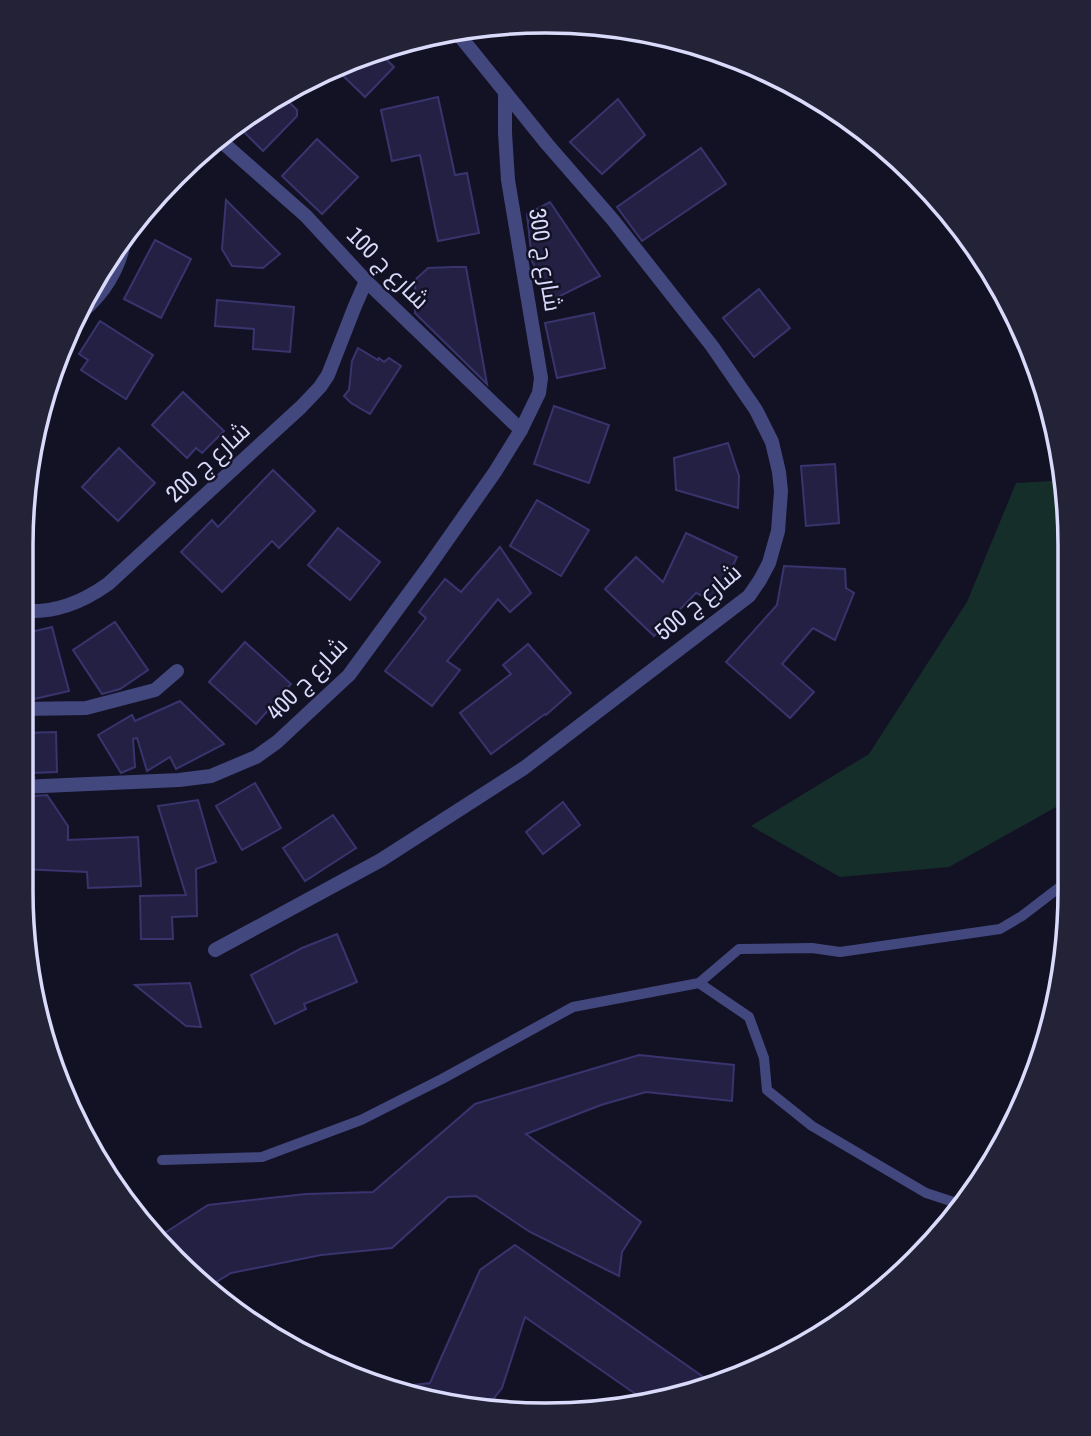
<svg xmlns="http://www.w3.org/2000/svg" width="1091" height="1436" font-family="'Archivo Narrow',Cairo,sans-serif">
<rect width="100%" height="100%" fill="#131225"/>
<polygon fill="#152e2a" points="1066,480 1065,802 949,867 840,877 751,826 869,754 967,602 1016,483"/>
<g fill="#232044" stroke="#39346d" stroke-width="2">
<polygon points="378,51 394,67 365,97 334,67 345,61"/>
<polygon points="282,95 297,110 297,116 263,151 237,125 254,109"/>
<polygon points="438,97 455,175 467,173 479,233 438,241 420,155 392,161 381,110"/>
<polygon points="618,99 645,135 602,174 570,142"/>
<polygon points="317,139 358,177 322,214 282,176"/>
<polygon points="701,148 726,184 642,241 617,207"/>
<polygon points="226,200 280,254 263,268 232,266 222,249"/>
<polygon points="550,202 600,276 552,300 532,261 527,214"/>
<polygon points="155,240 191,259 161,318 124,299"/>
<polygon points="453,267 466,267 487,384 415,313 415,280 428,268"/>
<polygon points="759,289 790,328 754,357 723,318"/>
<polygon points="217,300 294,307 290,352 253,349 254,329 215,326"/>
<polygon points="594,313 605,368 557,378 545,323"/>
<polygon points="100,321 153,355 126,399 81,370 88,360 79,354"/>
<polygon points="358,348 378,360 379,358 384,362 389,358 401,366 370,414 351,403 344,396 349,390 352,361"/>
<polygon points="183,392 224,431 202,453 196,448 187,458 152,425"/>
<polygon points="554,406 609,425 589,483 534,464"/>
<polygon points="728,443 739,476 738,508 676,490 674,458"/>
<polygon points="119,448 155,483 118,521 82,487"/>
<polygon points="835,464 839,523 806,526 801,466"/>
<polygon points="273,470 315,511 279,548 272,541 222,592 181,552 212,520 218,527"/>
<polygon points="537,500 589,530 561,576 510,546"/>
<polygon points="338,528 380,562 350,600 308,565"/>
<polygon points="686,533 737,557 716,602 696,593 654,636 605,589 636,557 663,582"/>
<polygon points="500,547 531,593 510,612 498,599 447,661 460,670 432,706 385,671 426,618 419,612 445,579 461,592"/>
<polygon points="784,566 845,569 846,588 854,593 835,640 813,628 782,664 814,692 790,718 726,662 777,605"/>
<polygon points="115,622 148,670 120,689 102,694 73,650"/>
<polygon points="52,627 69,691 34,699 22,651 22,634"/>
<polygon points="245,642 291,684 256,724 209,682"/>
<polygon points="528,644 571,693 546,715 545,714 491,754 460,713 511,674 503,665"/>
<polygon points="180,701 224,744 176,769 170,757 147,771 137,738 133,739 135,767 121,773 98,735 132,715 135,721"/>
<polygon points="56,732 57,772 31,773 34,777 21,777 21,733"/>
<polygon points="255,783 281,828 242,850 216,806"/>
<polygon points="47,795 68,826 68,840 138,837 141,886 88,888 87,872 21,869 21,797"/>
<polygon points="198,800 216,862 196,869 197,916 172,917 173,939 141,939 140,896 186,895 158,806"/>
<polygon points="563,802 580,825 543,854 526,832"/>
<polygon points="333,815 356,848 305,881 283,848"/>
<polygon points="337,934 357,982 304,1004 306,1009 275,1024 251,975 302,948"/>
<polygon points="190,983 201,1027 186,1026 135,985"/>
<polygon points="639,1055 734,1065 732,1101 646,1092 601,1105 526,1134 641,1222 622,1252 619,1276 530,1232 476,1196 448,1197 392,1248 321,1255 231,1273 208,1287 175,1262 157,1238 208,1205 306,1194 373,1192 475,1104"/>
<polygon points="515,1245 712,1383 682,1397 647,1402 525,1317 502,1388 487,1407 410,1397 388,1388 430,1383 480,1270"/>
</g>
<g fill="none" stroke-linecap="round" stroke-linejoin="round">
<g stroke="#42477e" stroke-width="10">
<polyline points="699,983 739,949 812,948 840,952 1000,929 1022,916 1065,883"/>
<polyline points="162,1160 262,1157 361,1120 442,1079 573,1007 699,983 749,1017 764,1058 767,1090 812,1126 926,1193 963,1205"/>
</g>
<g stroke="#42477e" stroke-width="14">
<polyline points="221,141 306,216 366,281 521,430"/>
<path d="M73 319C103 297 121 269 126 232"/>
<path d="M22 611C55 613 81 603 108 584L301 407 320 387 328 375 355 306 366 281"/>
<polyline points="22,709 86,708 155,690 177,671"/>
<polyline points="21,787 179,780 211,776 256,757 277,742 349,675 429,566 495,472 521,430 539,393 541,378 508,180 505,133 505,92"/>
<polyline points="215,950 381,860 524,768 749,596 760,580 769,563 778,531 781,491 779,472 772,442 756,410 712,346 613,220 547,144 455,30"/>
</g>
</g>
<g text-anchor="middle" stroke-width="5" stroke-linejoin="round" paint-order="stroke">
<g font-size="24" fill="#dadafb" stroke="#131225">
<text transform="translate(545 260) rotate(81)" y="8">شارع ج 300</text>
<text transform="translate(388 268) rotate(45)" y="8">شارع ج 100</text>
<text transform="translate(208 462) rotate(-43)" y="8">شارع ج 200</text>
<text transform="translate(698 602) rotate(-40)" y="8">شارع ج 500</text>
<text transform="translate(307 679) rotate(-46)" y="8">شارع ج 400</text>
</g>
</g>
<path d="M0 0H1091V1436H0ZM545 33H546A512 512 0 0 1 1058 545V891A512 512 0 0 1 546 1403H545A512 512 0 0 1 33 891V545A512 512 0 0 1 545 33Z" fill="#232236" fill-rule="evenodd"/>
<path fill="none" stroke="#dadafb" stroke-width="3.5" d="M545 33H546A512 512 0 0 1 1058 545V891A512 512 0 0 1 546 1403H545A512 512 0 0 1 33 891V545A512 512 0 0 1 545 33Z"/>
</svg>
